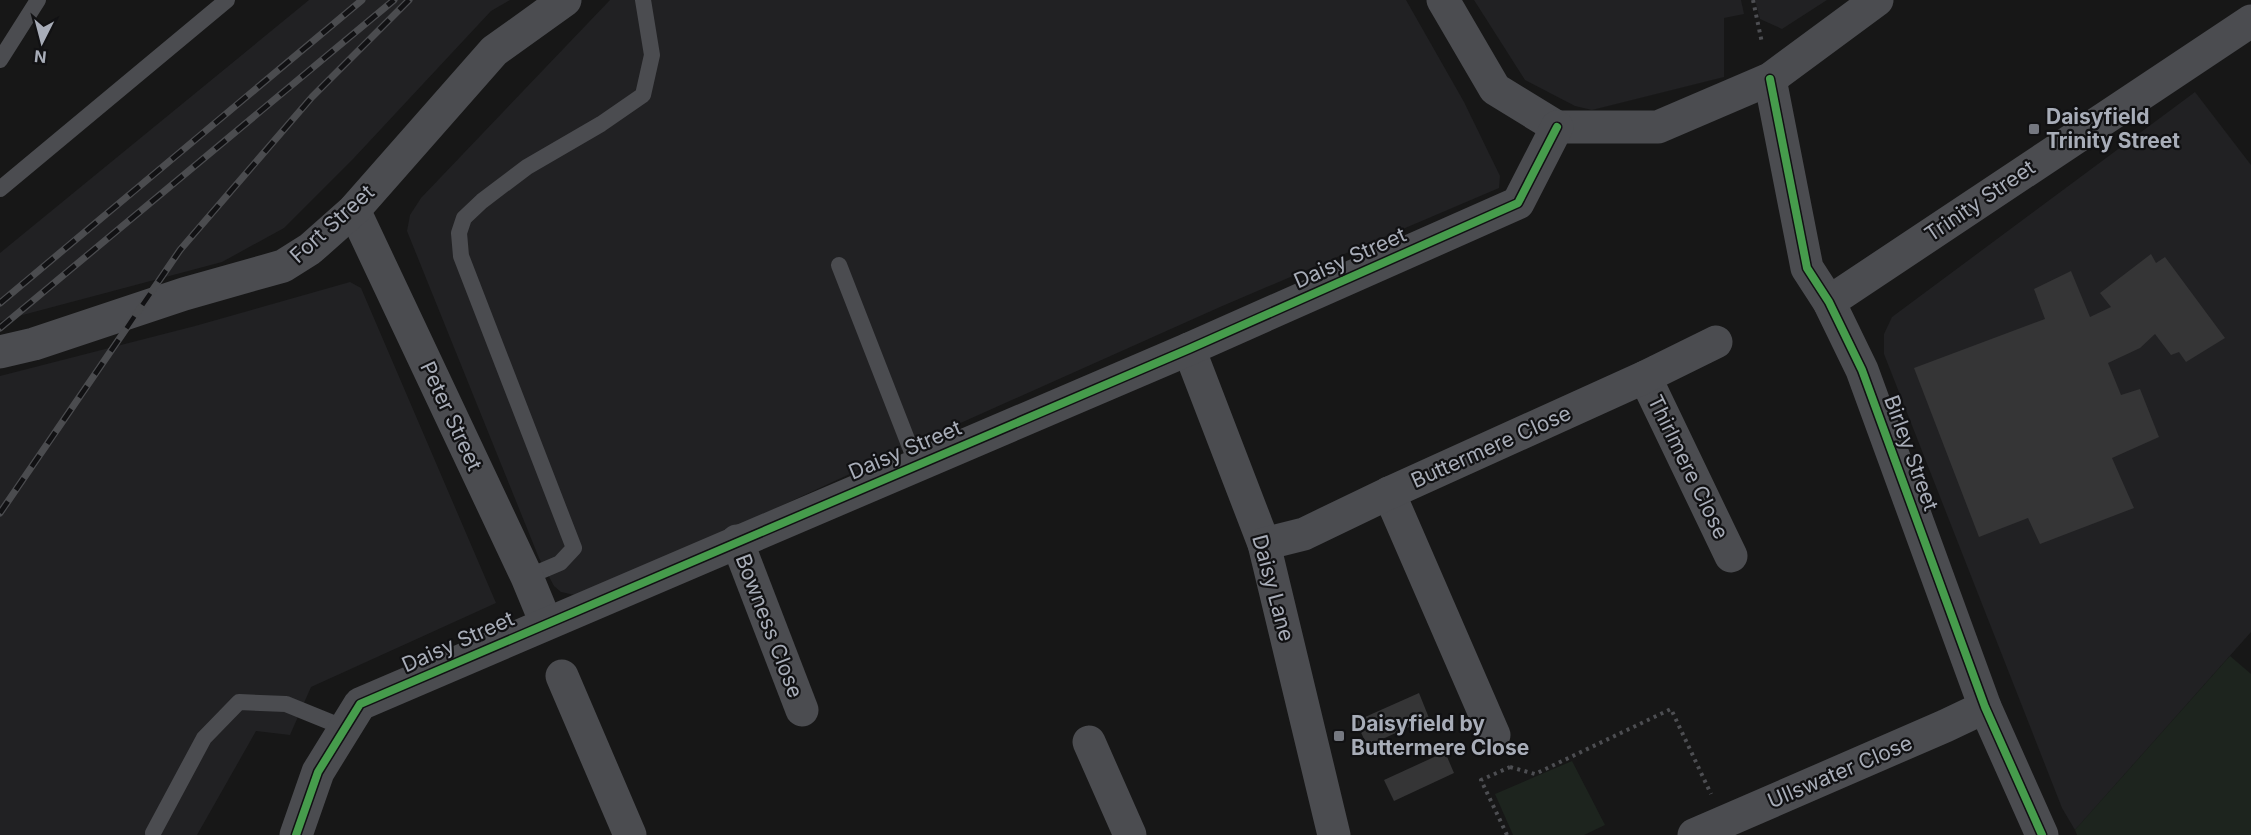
<svg xmlns="http://www.w3.org/2000/svg" width="2251" height="835" font-family="Inter,sans-serif">
<rect width="100%" height="100%" fill="#171717"/>
<g fill="#212123">
<polygon points="309,0 510,0 491,11 353,159 284,228 222,262 0,321 0,253"/>
<polygon points="610,0 1406,0 1464,102 1500,176 1499,188 1220,307 936,434 591,594 575,595 561,592 554,586 539,558 407,231 410,215 421,198"/>
<polygon points="1474,0 1741,0 1744,14 1724,18 1724,77 1592,110 1575,106 1525,80"/>
<polygon points="1755,0 1827,0 1782,29 1760,19"/>
<polygon points="2195,92 2251,165 2251,632 2075,830 2062,808 1884,354 1884,334 1892,317"/>
<polygon points="350,282 361,288 496,603 311,687 290,735 256,731 197,835 0,835 0,376 195,326"/>
</g>
<g fill="#1d241e">
<polygon points="2230,656 2251,674 2251,835 2077,835 2075,830"/>
<polygon points="1572,761 1605,825 1584,835 1513,835 1495,794"/>
</g>
<g fill="#353536">
<polygon points="2151,254 2156,263 2165,257 2225,338 2186,362 2179,352 2171,355 2155,334 2140,348 2108,363 2121,395 2140,389 2159,437 2112,458 2134,508 2040,544 2028,518 1979,537 1914,368 2045,319 2034,289 2071,271 2090,317 2111,307 2100,293"/>
<polygon points="1419,693 1429,718 1367,746 1356,721"/>
<polygon points="1445,752 1454,773 1394,801 1384,780"/>
</g>
<g fill="none" stroke-linecap="round" stroke-linejoin="round">
<g stroke="#4d4e52" stroke-width="4" stroke-dasharray="3 4.5" stroke-linecap="butt">
<polyline points="1753,0 1762,43"/>
<polyline points="1510,767 1535,774 1671,709 1711,794"/>
<polyline points="1507,835 1481,780 1510,767"/>
</g>
<g stroke="#4b4c50" stroke-width="16">
<polyline points="0,60 38,0"/>
<polyline points="0,189 227,0"/>
<polyline points="839,265 917,465"/>
<polyline points="527,577 560,563 574,548 461,256 459,233 464,218 482,201 527,167 601,124 643,95 652,55 643,0"/>
<polyline points="153,833 204,738 239,702 286,704 345,728"/>
</g>
<g stroke="#4b4c50" stroke-width="33">
<polyline points="1443,0 1495,89 1557,127"/>
<polyline points="1770,79 1807,268 1829,302 1862,370 1985,707 2042,835"/>
<polyline points="1557,127 1658,127 1770,79 1877,0"/>
<polyline points="354,210 527,577 546,623"/>
<polyline points="1829,302 2251,21"/>
<polyline points="1189,349 1264,544 1334,835"/>
<polyline points="0,352 34,344 184,294 283,266 310,249 354,210 494,51 565,0"/>
<polyline points="1645,377 1731,556"/>
<polyline points="1389,493 1494,735"/>
<polyline points="737,541 802,710"/>
<polyline points="1264,544 1304,534 1389,493 1645,377 1716,342"/>
<polyline points="562,676 630,835"/>
<polyline points="1089,742 1130,835"/>
<polyline points="296,835 318,772 360,704 1189,349 1518,203 1557,127"/>
<polyline points="1694,835 1945,726 1985,707"/>
</g>
<defs>
<g id="rail">
<polyline points="0,303 362,0"/>
<polyline points="0,328 394,0"/>
<polyline points="0,513 180,250 312,97 409,0"/>
</g>
</defs>
<use href="#rail" stroke="#4b4c4f" stroke-width="7"/>
<use href="#rail" stroke="#111113" stroke-width="4.5" stroke-dasharray="14" stroke-linecap="butt"/>
<defs>
<g id="cycleway">
<polyline points="1770,79 1807,268 1829,302 1862,370 1985,707 2042,835"/>
<polyline points="296,835 318,772 360,704 1189,349 1518,203 1557,127"/>
</g>
</defs>
<use href="#cycleway" stroke="#111113" stroke-width="11"/>
<use href="#cycleway" stroke="#469c4c" stroke-width="8"/>
</g>
<g fill="#757880" stroke="#111113" stroke-width="2">
<rect x="2028" y="123" width="12" height="12" rx="3"/>
<rect x="1333" y="730" width="12" height="12" rx="3"/>
</g>
<g text-anchor="middle" stroke-width="4.5" stroke-linejoin="round" paint-order="stroke">
<g font-size="21" font-weight="bold" fill="#a8adb8" stroke="#111113" text-anchor="start">
<text x="2046" y="124">Daisyfield<tspan x="2046" dy="24">Trinity Street</tspan></text>
<text x="1351" y="731">Daisyfield by<tspan x="1351" dy="24">Buttermere Close</tspan></text>
</g>
<g font-size="21" fill="#a8adb8" stroke="#111113">
<text transform="translate(1980 201) rotate(-34)" y="7">Trinity Street</text>
<text transform="translate(332 224) rotate(-42)" y="7">Fort Street</text>
<text transform="translate(1350 258) rotate(-24)" y="7">Daisy Street</text>
<text transform="translate(451 416) rotate(65)" y="7">Peter Street</text>
<text transform="translate(1491 447) rotate(-24)" y="7">Buttermere Close</text>
<text transform="translate(905 450) rotate(-23)" y="7">Daisy Street</text>
<text transform="translate(1911 453) rotate(70)" y="7">Birley Street</text>
<text transform="translate(1688 467) rotate(64)" y="7">Thirlmere Close</text>
<text transform="translate(1273 588) rotate(75)" y="7">Daisy Lane</text>
<text transform="translate(769 626) rotate(69)" y="7">Bowness Close</text>
<text transform="translate(458 642) rotate(-24)" y="7">Daisy Street</text>
<text transform="translate(1840 772) rotate(-23)" y="7">Ullswater Close</text>
</g>
</g>
<g transform="translate(42 42) rotate(186)" stroke="#111113" stroke-width="4.5" paint-order="stroke">
<path d="M0-4.5L10 22L0 15L-10 22Z" fill="#a8adb8"/>
<text y="-9" font-size="16" font-weight="bold" text-anchor="middle" fill="#a8adb8">N</text>
</g>
</svg>
